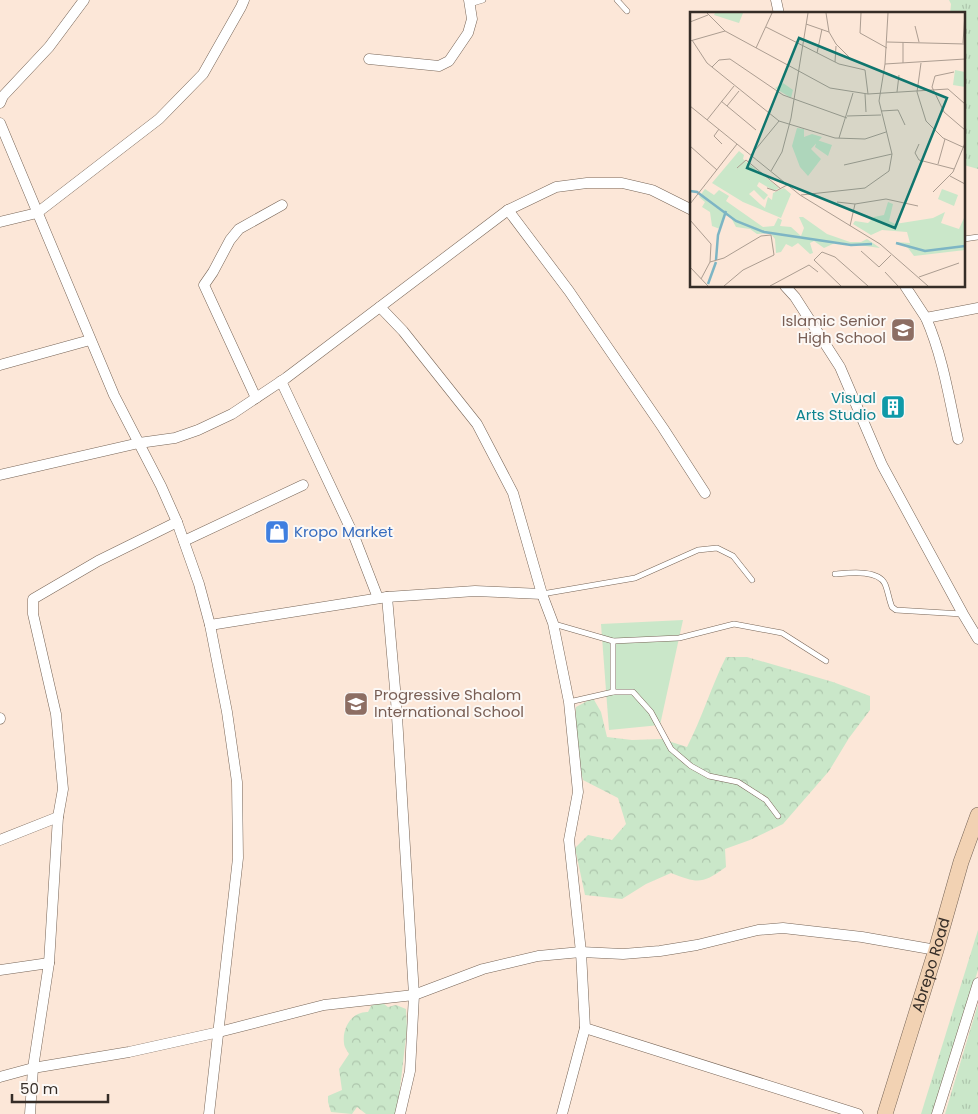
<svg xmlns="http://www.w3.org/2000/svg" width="978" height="1114" font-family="Poppins,sans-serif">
<defs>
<pattern id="grass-tufts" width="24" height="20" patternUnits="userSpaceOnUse" patternTransform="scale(1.25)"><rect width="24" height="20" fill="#cae7c9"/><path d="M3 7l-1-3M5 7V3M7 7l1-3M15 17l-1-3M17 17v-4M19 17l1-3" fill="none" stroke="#aec6ad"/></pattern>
<pattern id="forest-crowns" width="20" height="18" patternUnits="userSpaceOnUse" patternTransform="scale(1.25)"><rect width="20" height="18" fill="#cae7c9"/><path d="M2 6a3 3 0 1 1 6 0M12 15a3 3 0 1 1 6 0" fill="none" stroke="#aec6ad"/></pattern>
</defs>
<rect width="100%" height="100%" fill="#fce7d8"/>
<g fill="url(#grass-tufts)">
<polygon points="949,0 978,0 978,169 964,165 964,14 950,14 951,4"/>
<polygon points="978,930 978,970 933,1114 921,1114"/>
<polygon points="978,1004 978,1114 945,1114"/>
</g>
<g fill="url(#forest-crowns)">
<path d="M726 657H747L833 682 870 696V710L849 738 829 771 783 824 750 840 725 849 726 867C701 885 698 883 671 873L646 884 622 899 585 895 575 848 588 835 612 840 626 824 618 798 583 780 574 742 576 707 593 698 601 712 607 737 632 740 662 739 687 747C702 718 711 687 726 657Z"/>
<path d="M378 1003 384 1004 388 1007 396 1005 406 1009 407 1028 397 1114H366L357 1107 352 1114 331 1112 328 1102V1096L342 1090 339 1069 349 1054C347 1050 344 1047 344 1043 342 1028 352 1011 368 1012L371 1006Z"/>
</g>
<polygon fill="#cae7c9" points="683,620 660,725 609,730 601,624"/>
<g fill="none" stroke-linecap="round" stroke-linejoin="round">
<defs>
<g id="service">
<polyline points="617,0 627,11"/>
<polyline points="470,4 483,0"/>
<polyline points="964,239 978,237"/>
<path d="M835 574C848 573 878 569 885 584 888 591 889 600 892 607L896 610 962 614"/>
<polyline points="542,594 635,578 698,550 717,548 733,556 752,580"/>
<polyline points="554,624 613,641 679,638 734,624 782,633 826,661"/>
<polyline points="613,641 613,692"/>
<polyline points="569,702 613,692 633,692 651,712 671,749 691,766 709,776 738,782 766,800 778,816"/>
</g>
<g id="minor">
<polyline points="776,0 779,14"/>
<polyline points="369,59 439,66 449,61 468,33 472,19 469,0"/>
<polyline points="0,103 3,96 49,47 84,0"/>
<polyline points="0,123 114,395 161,486 177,522 199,584 210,625 227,712 237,782 238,858 209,1114"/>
<polyline points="508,210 569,291 663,428 705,493"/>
<polyline points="0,222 37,213 159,119 203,74 241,7 244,0"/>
<polyline points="785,286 795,297 840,367 882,465 963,614 978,639"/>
<polyline points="905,286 926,318 978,308"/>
<polyline points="380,307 403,331 477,424 513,493 542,594 553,623 569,702 578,792 569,840 581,952 585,1028 562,1114"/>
<path d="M926 318C943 357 949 398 958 439"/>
<polyline points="0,365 90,340"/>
<polyline points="281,381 354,536 378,598"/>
<polyline points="256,398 204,285 213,272 230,240 239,229 282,205"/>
<polyline points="0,475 139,443 175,438 198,430 232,414 286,378 508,210 556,187 587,183 622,183 652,190 692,210"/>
<polyline points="184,541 303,485"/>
<polyline points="387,597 396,700 414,995 410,1071 400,1114"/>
<polyline points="210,625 387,597 475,591 542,594"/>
<polyline points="0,719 0,718"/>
<polyline points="0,840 58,817"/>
<polyline points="0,970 49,963"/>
<polyline points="585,1028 858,1114"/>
<polyline points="0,1077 33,1068 129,1052 219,1032 324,1005 414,995 483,969 538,956 581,952 623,954 660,951 697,945 758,930 783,928 862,937 936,950"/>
<polyline points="30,1114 33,1068 49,963 58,817 63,789 56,714 33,614 33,599 98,561 177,522"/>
<polyline points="937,1114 978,983"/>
</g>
<g id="secondary">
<path id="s1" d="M885 1114 936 950 961 862 978 815"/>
</g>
</defs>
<use href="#service" stroke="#776557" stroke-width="6"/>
<use href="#minor" stroke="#776557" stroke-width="11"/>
<use href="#secondary" stroke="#776557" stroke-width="16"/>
<use href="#service" stroke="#fff" stroke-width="5"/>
<use href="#minor" stroke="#fff" stroke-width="10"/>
<use href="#secondary" stroke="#f2d2b3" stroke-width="15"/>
</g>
<defs>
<symbol id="school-square" viewBox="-11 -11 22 22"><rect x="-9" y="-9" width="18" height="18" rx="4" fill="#8d6e63" stroke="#fcf8f5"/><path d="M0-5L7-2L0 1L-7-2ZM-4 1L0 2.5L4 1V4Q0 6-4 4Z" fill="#fff"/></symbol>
<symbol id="building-square" viewBox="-11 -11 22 22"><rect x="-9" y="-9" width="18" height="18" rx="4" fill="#0f9aa8" stroke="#fcf8f5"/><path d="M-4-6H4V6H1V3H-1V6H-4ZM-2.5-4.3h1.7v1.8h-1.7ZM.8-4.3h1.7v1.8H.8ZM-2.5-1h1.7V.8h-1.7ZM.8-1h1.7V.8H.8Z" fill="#fff"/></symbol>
<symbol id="shop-square" viewBox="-11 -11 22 22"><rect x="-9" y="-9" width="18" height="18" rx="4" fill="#3f7fe0" stroke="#fcf8f5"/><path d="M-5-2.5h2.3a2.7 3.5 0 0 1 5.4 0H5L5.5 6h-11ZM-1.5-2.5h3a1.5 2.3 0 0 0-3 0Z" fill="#fff"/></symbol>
</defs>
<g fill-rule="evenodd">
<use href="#school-square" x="889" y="316" width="28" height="28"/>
<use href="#building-square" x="879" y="393" width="28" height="28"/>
<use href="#shop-square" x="263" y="518" width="28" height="28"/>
<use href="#school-square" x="342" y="690" width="28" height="28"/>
</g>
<g text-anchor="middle" stroke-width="4" stroke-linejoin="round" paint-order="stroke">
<g font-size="15" fill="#785e54" stroke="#fcf8f5" text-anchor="end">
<text x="886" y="326">Islamic Senior<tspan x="886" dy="17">High School</tspan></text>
<text x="374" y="700" text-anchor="start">Progressive Shalom<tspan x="374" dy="17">International School</tspan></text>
</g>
<g font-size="15" fill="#0d838f" stroke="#fcf8f5" text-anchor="end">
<text x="876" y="403">Visual<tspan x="876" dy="17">Arts Studio</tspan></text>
</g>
<g font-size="15" fill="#366cbe" stroke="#fcf8f5" text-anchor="start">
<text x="294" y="537">Kropo Market</text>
</g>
<g font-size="15" fill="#352d27" stroke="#fcf8f5">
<text dy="5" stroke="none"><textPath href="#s1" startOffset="156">Abrepo Road</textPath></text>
</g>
</g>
<g transform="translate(690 12)">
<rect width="275" height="275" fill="#fce7d8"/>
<path d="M49 139 54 143 53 147 89 176 84 179 69 170 67 174 78 183 74 188 64 178 59 182 70 192 75 196 78 185 82 188 83 181 94 176 101 182 91 206 53 190 22 171ZM15 177 24 183 29 178 39 184 36 189 73 215 84 214 88 206 92 208 90 214 101 215 111 224 114 216 109 205H113L137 222 160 230H171L177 227 190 236 147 230 134 236 124 229 120 231 123 241 120 242 108 231 102 235 96 232 91 240 86 241 85 227 80 221 67 222 60 217 46 215 40 204 35 203 30 217 22 214 20 200 12 195 15 190 9 185ZM198 190 203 192 199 209 205 212 243 206 255 200 251 211 269 217 274 206 275 238 224 244 218 236 206 230 220 231 217 220 192 218 181 223 163 212 165 209 178 211 184 205 194 203Z" fill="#cae7c9"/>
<path d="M93 71 103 78 101 86 85 76ZM107 116 114 117V125L122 122 132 125 121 137 131 147 118 164 110 155 102 134Z" fill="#cae7c9"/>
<path d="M25 1H53L49 11 24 3ZM265 58 275 60V75L263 73ZM127 128 142 133 138 144 125 135ZM252 177 268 183 264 194 248 187Z" fill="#cae7c9"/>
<path fill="none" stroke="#7db5c4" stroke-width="2.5" d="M0 179 7 180 46 209 74 220 161 233 182 232M206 231 235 239 275 234M26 248 28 223 36 199M18 272 26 250"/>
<path fill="none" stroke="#ac9d91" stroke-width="1" d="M17 1 35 19 140 76 178 82 258 77 275 92M136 1 139 20M171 1 170 21 197 36M0 10 18 3M116 12 139 20 146 32 162 48M225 14 229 30M76 15 149 52 175 58 178 82M2 28 17 51 89 109 145 126 175 127 196 120M0 29 35 19M197 30 275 32M273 31 275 1M66 36 82 1M127 41 132 17M145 50 146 34M213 51V30M231 51 227 80 236 109 253 126 275 136M195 52 275 47M22 55 29 48 40 47 93 83 157 106M264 60 245 64 242 75 254 100 275 118M207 80 209 63M175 82 176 100M31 89 66 118M0 94 110 183 190 232 238 274M37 94 49 79M191 99 208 98 215 113M157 104 191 103M17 108 44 74M29 117 24 124 32 132M149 126 163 81M229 132 225 141 229 148 264 157M0 134 27 158M61 143 89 109M248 152 255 127M154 153 202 142M47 156 56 148 91 177M81 159 92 140 101 106 118 1M260 164 275 172M77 176 86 179 97 173M243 180 263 160 275 131M111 183 175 176 199 159 202 142 189 89 195 52 198 1M147 190 165 192M0 192 47 132M0 208 21 232 20 250 11 267M160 214 165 192 196 187 228 194M171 239 189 255 201 243M20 250 34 246 71 224 81 223 84 243 53 258 34 274M0 255 18 274M195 260 208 274M229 265 269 251M80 274 119 253 128 260M151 274 124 248 132 240 145 245 178 274"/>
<path fill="#0f766e" fill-opacity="0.15" stroke="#0f766e" stroke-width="2.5" d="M109 26 257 86 205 216 57 156Z"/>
<rect width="275" height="275" fill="none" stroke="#352d27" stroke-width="2.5"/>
</g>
<path d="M12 1094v8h96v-8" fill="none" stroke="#352d27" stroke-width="2.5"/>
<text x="20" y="1094" font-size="15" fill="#352d27" stroke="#fcf8f5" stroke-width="4" paint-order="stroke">50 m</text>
</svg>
